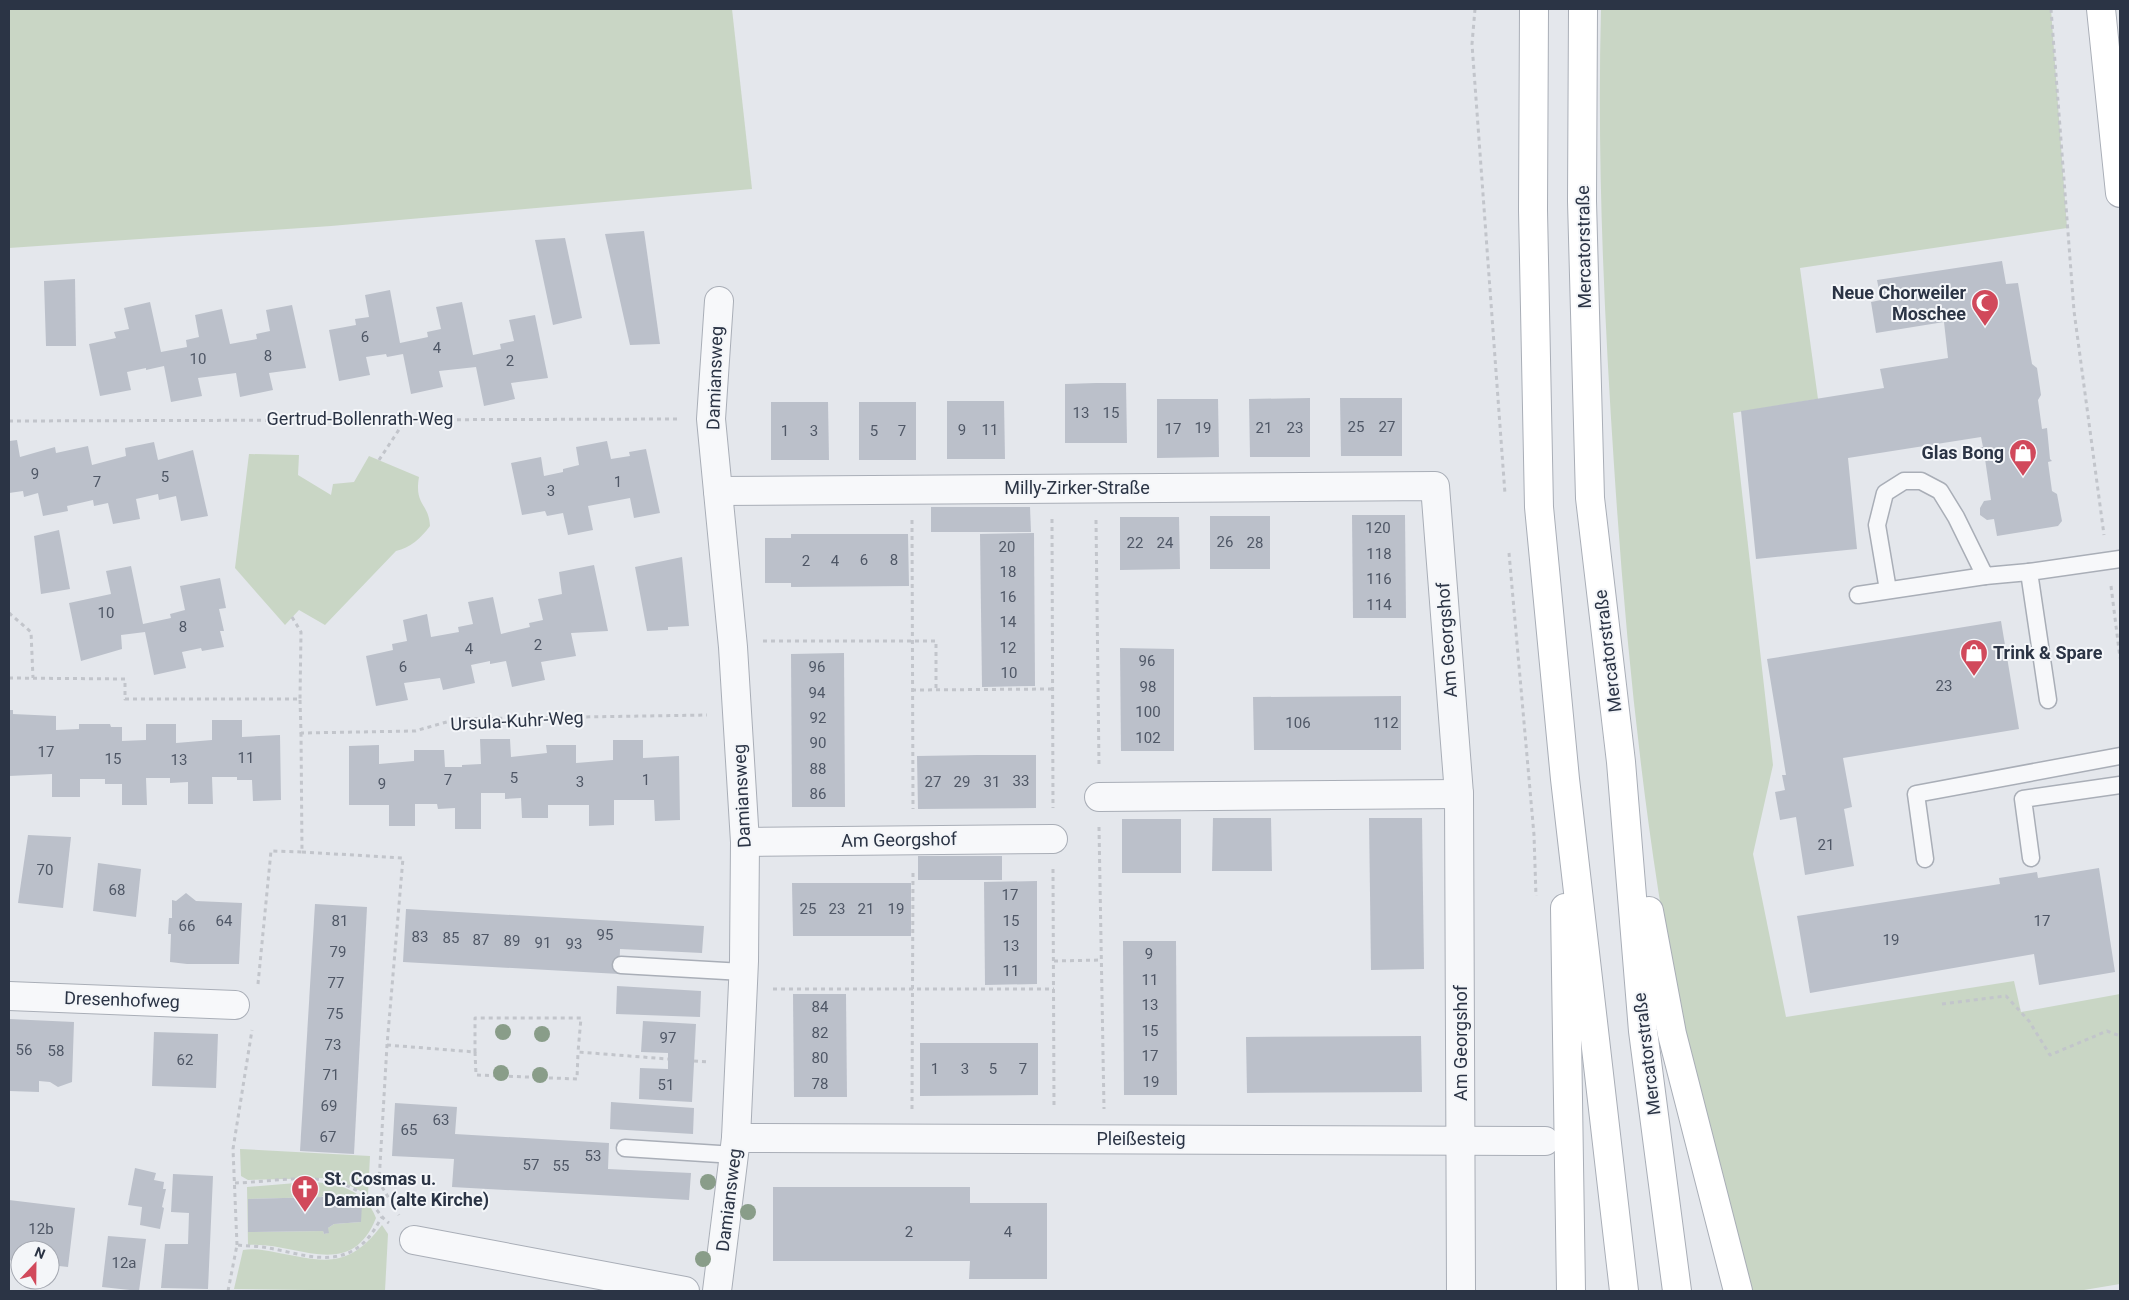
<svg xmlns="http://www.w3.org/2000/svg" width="2129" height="1300" font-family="Roboto,sans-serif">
<rect width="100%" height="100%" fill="#e4e7ec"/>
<g fill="#c9d6c5" fill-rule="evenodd">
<polygon points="9,9 732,9 752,189 331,226 9,248"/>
<path d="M1601 9H2051L2067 228 1800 268 1818 399 1733 413 1773 765 1753 854 1786 1017 2014 981 2021 1012 2120 994V1284L2078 1291H1752C1738 1246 1721 1200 1710 1154 1655 928 1629 697 1614 465 1604 313 1597 161 1601 9Z"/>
<path d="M249 454 299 455 298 475 331 495 333 484 354 482 369 456 419 477C414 506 429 503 430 526 421 538 410 548 396 551L325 625 299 610 285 625 235 568Z"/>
<polygon points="240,1149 370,1156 368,1195 339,1180 325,1178 248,1180 241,1176"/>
<path d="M308 1182C336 1182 366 1190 376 1218 350 1283 296 1241 248 1245L247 1187ZM323 1195H327V1200L335 1205 361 1204V1222L334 1224 328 1228V1233L324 1234 323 1231 249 1232 248 1199 322 1197Z"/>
<path d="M382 1225 388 1234 385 1291 234 1289 243 1250C253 1248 263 1250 274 1252 323 1261 347 1271 382 1225Z"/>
</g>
<g fill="#bbc0ca">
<polygon points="644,231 660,344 630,345 605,234"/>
<polygon points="565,238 582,318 553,325 535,240"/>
<polygon points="2002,261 2006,284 2018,283 2032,364 2037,368 2041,395 2038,400 2042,429 2047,428 2050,459 2052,461 2048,462 2052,491 2057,494 2062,521 2058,526 1997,536 1994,519 1987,520 1980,515 1980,508 1984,501 1991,500 1985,459 1982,459 1980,447 1983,447 1981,437 1848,458 1857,549 1756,559 1741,411 1884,388 1880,369 1948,358 1944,322 1876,333 1871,302 1881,300 1877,280"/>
<polygon points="75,279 76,346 46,346 44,281"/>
<polygon points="390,290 400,343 428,337 427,332 441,329 436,307 462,302 473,355 501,349 500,344 514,341 509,320 535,315 548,378 511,383 515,399 484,406 476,367 439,371 443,387 411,394 403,354 387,357 386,354 366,357 370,375 339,381 329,330 356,325 355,319 369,317 365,295"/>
<polygon points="150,302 161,352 187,347 186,340 199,337 195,315 222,309 230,344 257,339 256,334 270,331 266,310 292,305 306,368 269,373 273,390 240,397 236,373 198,378 202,396 171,402 164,366 146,370 146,368 127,372 131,390 100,396 89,344 116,338 114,332 129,329 124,308"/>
<polygon points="1096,383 1126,383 1127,443 1065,443 1065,384"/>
<polygon points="1310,398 1310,457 1250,457 1249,399"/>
<polygon points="1340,398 1402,398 1402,456 1341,456"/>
<polygon points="1157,399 1218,399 1219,457 1157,458"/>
<polygon points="947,401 1004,401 1005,459 947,459"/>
<polygon points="771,402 828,402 829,460 771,460"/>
<rect x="859" y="402" width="57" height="58"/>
<polygon points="17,440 20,457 55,447 56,453 88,446 92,465 126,456 125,448 154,442 158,460 193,450 208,516 181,521 176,496 159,500 158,494 136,499 140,519 113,524 108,503 94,506 93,500 67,506 68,511 43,516 38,493 24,497 23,491 9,493 9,441"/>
<polygon points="607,441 611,459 630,456 629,452 646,449 660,513 634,518 630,498 588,506 593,530 568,535 563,513 547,516 545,511 522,515 511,463 541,457 544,476 563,472 563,469 579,465 576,447"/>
<polygon points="931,507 1030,507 1031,532 931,532"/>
<polygon points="1352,515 1405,515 1406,618 1353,618"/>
<rect x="1210" y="516" width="60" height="53"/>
<polygon points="1120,517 1179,517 1180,569 1120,570"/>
<polygon points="59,530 70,589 41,594 34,536"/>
<polygon points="1034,533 1035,686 982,687 980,534"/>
<polygon points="791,534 908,534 909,586 791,587 791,583 765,583 765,538 791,538"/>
<polygon points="682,557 689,626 668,627 668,630 647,631 635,567"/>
<polygon points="594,565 608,631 571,633 576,656 541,662 545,680 512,687 506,661 490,664 490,661 471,665 475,683 443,690 440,678 404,683 408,700 376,706 366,656 393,650 392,644 407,641 403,620 427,614 431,637 459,632 458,627 473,624 468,602 493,597 501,634 530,627 529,623 543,620 538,599 562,594 559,572"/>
<polygon points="131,566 143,624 171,618 170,614 185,610 180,586 220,578 226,608 219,609 224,631 220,631 224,647 202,651 201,648 182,652 186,668 154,675 145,632 121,635 122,649 81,661 69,603 111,594 106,571"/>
<polygon points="2001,621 2019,729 1843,758 1852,807 1844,809 1854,866 1805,875 1796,817 1780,820 1775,792 1785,790 1782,775 1786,775 1767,659"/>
<polygon points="1120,648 1174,649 1174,751 1121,751"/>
<polygon points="844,653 845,807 792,807 791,654"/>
<polygon points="1401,696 1401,750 1254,750 1253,697"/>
<polygon points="9,710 13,710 13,714 56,716 56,730 79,729 79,724 110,724 111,727 122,727 122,741 146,740 146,724 176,724 176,743 212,740 212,720 242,720 242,737 280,735 281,800 253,801 252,780 237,780 237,777 212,777 213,804 188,804 188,782 170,783 170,778 146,778 147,805 122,805 122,784 105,784 105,779 80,779 80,797 52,797 52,774 9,776"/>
<polygon points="480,739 510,739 511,757 547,753 546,745 576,745 576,763 613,760 613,740 643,740 643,758 679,756 680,820 655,821 654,800 614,800 614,825 589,826 589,805 548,805 548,818 522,818 521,798 505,799 505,793 481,793 481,829 455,829 455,808 438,809 437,804 415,804 415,826 389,826 389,805 349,805 349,746 379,745 379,764 414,761 414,750 444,750 445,767 462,767 462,765 481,764"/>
<polygon points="977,755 1036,755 1036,808 918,809 917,756"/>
<polygon points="1213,818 1271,818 1272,871 1212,871"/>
<polygon points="1369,818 1422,818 1424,969 1371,970"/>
<rect x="1122" y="819" width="59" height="54"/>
<polygon points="28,835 71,837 63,908 18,903"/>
<rect x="918" y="856" width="84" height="24"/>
<polygon points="98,863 141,869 136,917 93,911"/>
<polygon points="2099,868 2115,972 2039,985 2034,954 1810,993 1797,916 2000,884 1999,878 2037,872 2038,878"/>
<polygon points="1037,881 1037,984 985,985 984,882"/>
<polygon points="792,883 911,883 911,936 793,936"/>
<polygon points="186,893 196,901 242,903 239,964 187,964 170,962 171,934 168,934 169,918 172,918 172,900 176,901"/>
<polygon points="315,904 367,907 354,1154 300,1151"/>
<polygon points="406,909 704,926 702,953 620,949 619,974 403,962"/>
<polygon points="1123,941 1176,941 1177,1095 1124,1095"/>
<polygon points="617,986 701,991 700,1017 616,1014"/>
<polygon points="793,994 846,994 847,1097 794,1097"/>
<polygon points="9,1019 74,1022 72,1082 58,1087 50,1082 39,1081 39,1092 9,1091"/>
<polygon points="643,1021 696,1024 692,1102 639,1099 640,1068 668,1069 668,1053 641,1052"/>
<polygon points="154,1032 218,1034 216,1088 152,1086"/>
<polygon points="1421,1036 1422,1092 1247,1093 1246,1037"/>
<polygon points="920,1043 1038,1043 1038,1095 920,1096"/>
<polygon points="611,1102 694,1108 693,1134 610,1129"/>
<polygon points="395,1103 457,1107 455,1134 609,1143 608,1169 691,1173 689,1200 452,1187 454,1159 392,1156"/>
<polygon points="135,1168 156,1173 154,1180 164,1182 163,1189 166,1189 162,1207 164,1208 160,1229 140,1225 142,1207 128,1205"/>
<polygon points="173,1174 213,1176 208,1289 161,1288 165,1244 188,1244 189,1213 171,1212"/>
<polygon points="773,1187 970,1187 970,1203 1047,1203 1047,1279 969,1279 970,1261 773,1261"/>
<polygon points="322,1195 327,1195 327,1200 335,1205 362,1204 361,1222 334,1224 328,1228 329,1233 324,1234 323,1231 248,1232 248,1199 323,1197"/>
<polygon points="9,1200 75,1208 68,1267 50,1265 50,1250 20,1250 20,1265 15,1265 15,1261 9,1260"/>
<polygon points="108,1236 146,1239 139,1291 102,1287"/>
</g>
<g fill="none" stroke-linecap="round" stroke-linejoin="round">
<defs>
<g id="lane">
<polyline points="1888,590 1877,525 1885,493 1904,481 1921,481 1940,491 1956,517 1985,576 2029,572"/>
<polyline points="1858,595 1985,576"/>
<polyline points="2048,700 2029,572 2120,559"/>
<polyline points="2031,858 2023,799 2120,785"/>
<polyline points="1925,859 1916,794 2120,756"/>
<polyline points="621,965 743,972"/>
<polyline points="625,1148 735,1155"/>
</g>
<g id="street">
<polyline points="718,491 1435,486 1459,794 1461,1291"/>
<polyline points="1099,797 1459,794"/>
<polyline points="745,842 1053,839"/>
<polyline points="9,996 235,1005"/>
<polyline points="736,1138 1545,1141"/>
<polyline points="414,1240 685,1291"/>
<polyline points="717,1291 736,1138 744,961 745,842 733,647 711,419 719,301"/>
</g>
<g id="secondary">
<polyline points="1534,9 1533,210 1539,507 1565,779 1624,1291"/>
<polyline points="1583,9 1582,201 1590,498 1621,762 1643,1031 1677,1291"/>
<polyline points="2101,9 2120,193"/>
<polyline points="1565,908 1571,1291"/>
<polyline points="1649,911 1672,1034 1738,1291"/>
</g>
</defs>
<use href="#lane" stroke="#a9aeb7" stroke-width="19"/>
<use href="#street" stroke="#a9aeb7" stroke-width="30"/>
<use href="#secondary" stroke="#a9aeb7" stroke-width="30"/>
<g stroke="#c2c5cb" stroke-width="3" stroke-dasharray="4 4" stroke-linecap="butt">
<polyline points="1475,9 1472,44 1505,494"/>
<polyline points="2051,9 2074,311 2104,535"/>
<polyline points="9,421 680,419"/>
<polyline points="379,460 406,419"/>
<polyline points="1052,519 1053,808"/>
<polyline points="912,520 913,809"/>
<polyline points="1096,520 1099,766"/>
<polyline points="1509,553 1534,835 1536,896"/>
<polyline points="2111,586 2120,658"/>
<polyline points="9,613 31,632 33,678"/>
<polyline points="292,617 301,632 300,699"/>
<polyline points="763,641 936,641 936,690"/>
<polyline points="9,678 125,679 125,699 300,699 301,733 415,731 457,719 707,715"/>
<polyline points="912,690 1052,689"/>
<polyline points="1099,827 1104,1109"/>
<polyline points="302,852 403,858 387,1045 379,1182 399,1215"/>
<polyline points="1053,869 1054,1108"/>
<polyline points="1054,961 1102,960"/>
<polyline points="258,984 271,851 302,852 301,733"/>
<polyline points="773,989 1054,989"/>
<polyline points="1942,1004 2006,996 2029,1021 2050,1055 2107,1031 2120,1036"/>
<polyline points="387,1045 475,1052 475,1018 581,1018 578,1052 668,1059"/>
<polyline points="475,1052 476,1075 577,1079 578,1052"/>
<polyline points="694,1061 709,1062"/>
<polyline points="912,1109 913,872"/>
<path d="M235 1183C276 1182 332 1168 366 1197 375 1205 379 1216 389 1223"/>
<polyline points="237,1245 233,1149 252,1030"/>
<path d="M228 1291 237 1245C247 1246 258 1246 268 1248 299 1253 333 1268 361 1245 370 1238 376 1227 382 1217"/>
</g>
<use href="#lane" stroke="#f7f8fa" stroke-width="16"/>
<use href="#street" stroke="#f7f8fa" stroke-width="28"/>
<use href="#secondary" stroke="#fff" stroke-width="28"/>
</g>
<g fill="#899d89">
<circle cx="503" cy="1032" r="8"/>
<circle cx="542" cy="1034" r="8"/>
<circle cx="501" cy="1073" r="8"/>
<circle cx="540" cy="1075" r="8"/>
<circle cx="708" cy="1182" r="8"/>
<circle cx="748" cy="1212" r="8"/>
<circle cx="703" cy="1259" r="8"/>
</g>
<defs>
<symbol id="mosque-pin" viewBox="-11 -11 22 30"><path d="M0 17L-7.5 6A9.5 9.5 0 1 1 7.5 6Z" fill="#d1495b" stroke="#f4f6f9"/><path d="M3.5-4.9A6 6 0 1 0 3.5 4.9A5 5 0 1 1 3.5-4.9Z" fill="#fff"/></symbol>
<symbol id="shop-pin" viewBox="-11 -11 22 30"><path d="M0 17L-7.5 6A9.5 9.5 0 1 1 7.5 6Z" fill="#d1495b" stroke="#f4f6f9"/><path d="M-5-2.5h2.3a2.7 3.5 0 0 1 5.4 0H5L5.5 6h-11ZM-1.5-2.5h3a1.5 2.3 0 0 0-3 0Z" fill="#fff"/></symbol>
<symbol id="church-pin" viewBox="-11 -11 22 30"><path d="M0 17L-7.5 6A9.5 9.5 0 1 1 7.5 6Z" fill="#d1495b" stroke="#f4f6f9"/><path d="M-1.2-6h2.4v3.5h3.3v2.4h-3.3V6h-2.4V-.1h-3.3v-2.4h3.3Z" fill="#fff"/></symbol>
</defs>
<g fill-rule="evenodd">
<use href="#mosque-pin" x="1969" y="287" width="32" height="43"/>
<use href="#shop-pin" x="2007" y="437" width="32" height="43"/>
<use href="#shop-pin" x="1958" y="637" width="32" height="43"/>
<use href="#church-pin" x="289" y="1173" width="32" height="43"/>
</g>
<g text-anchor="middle" stroke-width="4" stroke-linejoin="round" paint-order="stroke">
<g font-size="15" fill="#4f5766">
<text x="365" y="342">6</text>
<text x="437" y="353">4</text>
<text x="268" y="361">8</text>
<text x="198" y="364">10</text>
<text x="510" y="366">2</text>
<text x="1081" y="418">13</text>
<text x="1111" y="418">15</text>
<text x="1356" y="432">25</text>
<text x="1387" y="432">27</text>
<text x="1203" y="433">19</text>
<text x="1264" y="433">21</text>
<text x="1295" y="433">23</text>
<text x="1173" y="434">17</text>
<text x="962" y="435">9</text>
<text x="990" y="435">11</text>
<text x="785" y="436">1</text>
<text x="814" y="436">3</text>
<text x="874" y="436">5</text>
<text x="902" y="436">7</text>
<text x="35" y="479">9</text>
<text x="165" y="482">5</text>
<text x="97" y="487">7</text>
<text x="618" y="487">1</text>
<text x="551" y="496">3</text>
<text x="1378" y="533">120</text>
<text x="1225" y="547">26</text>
<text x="1135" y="548">22</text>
<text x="1165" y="548">24</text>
<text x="1255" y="548">28</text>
<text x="1007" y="552">20</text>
<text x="1379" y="559">118</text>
<text x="864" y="565">6</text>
<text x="894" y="565">8</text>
<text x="806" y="566">2</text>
<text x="835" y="566">4</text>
<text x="1008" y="577">18</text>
<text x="1379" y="584">116</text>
<text x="1008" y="602">16</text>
<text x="1379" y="610">114</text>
<text x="106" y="618">10</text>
<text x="1008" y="627">14</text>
<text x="183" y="632">8</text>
<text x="538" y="650">2</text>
<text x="1008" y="653">12</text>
<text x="469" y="654">4</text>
<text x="1147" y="666">96</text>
<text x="403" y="672">6</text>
<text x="817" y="672">96</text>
<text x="1009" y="678">10</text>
<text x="1944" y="691">23</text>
<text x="1148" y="692">98</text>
<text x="817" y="698">94</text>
<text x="1148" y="717">100</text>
<text x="818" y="723">92</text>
<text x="1298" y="728">106</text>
<text x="1386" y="728">112</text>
<text x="1148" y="743">102</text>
<text x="818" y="748">90</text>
<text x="46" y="757">17</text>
<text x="246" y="763">11</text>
<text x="113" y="764">15</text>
<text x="179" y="765">13</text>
<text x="818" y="774">88</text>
<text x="514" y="783">5</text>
<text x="448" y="785">7</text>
<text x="646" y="785">1</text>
<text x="1021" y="786">33</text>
<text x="580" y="787">3</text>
<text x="933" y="787">27</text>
<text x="962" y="787">29</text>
<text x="992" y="787">31</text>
<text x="382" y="789">9</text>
<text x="818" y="799">86</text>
<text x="1826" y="850">21</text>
<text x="45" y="875">70</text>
<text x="117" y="895">68</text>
<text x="1010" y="900">17</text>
<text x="808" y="914">25</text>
<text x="837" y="914">23</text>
<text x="866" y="914">21</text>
<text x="896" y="914">19</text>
<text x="224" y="926">64</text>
<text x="340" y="926">81</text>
<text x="1011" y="926">15</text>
<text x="2042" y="926">17</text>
<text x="187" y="931">66</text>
<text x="605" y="940">95</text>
<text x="420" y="942">83</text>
<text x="451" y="943">85</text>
<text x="481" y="945">87</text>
<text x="1891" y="945">19</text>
<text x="512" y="946">89</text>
<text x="543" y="948">91</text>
<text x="574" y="949">93</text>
<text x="1011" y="951">13</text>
<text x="338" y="957">79</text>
<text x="1149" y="959">9</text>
<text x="1011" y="976">11</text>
<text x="1150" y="985">11</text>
<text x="336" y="988">77</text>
<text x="1150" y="1010">13</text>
<text x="820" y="1012">84</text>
<text x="335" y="1019">75</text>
<text x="1150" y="1036">15</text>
<text x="820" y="1038">82</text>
<text x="668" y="1043">97</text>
<text x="333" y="1050">73</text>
<text x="24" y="1055">56</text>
<text x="56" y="1056">58</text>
<text x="1150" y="1061">17</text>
<text x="820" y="1063">80</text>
<text x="185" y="1065">62</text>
<text x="935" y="1074">1</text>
<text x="965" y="1074">3</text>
<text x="993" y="1074">5</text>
<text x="1023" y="1074">7</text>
<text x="331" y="1080">71</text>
<text x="1151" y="1087">19</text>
<text x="820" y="1089">78</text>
<text x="666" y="1090">51</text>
<text x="329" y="1111">69</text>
<text x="441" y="1125">63</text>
<text x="409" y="1135">65</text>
<text x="328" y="1142">67</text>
<text x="593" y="1161">53</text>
<text x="531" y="1170">57</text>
<text x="561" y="1171">55</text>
<text x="41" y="1234">12b</text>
<text x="909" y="1237">2</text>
<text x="1008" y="1237">4</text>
<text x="124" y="1268">12a</text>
</g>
<g font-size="18" fill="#2b3445" stroke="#f4f6f9">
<text transform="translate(1584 247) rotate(-91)" y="6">Mercatorstraße</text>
<text transform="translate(715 378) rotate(-88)" y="6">Damiansweg</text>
<text x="360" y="425">Gertrud-Bollenrath-Weg</text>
<text x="1077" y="494">Milly-Zirker-Straße</text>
<text transform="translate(1447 640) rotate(-94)" y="6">Am Georgshof</text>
<text transform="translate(1608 651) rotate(-97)" y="6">Mercatorstraße</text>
<text transform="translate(517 721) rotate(-3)" y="6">Ursula-Kuhr-Weg</text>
<text transform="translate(742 796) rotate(-93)" y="6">Damiansweg</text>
<text transform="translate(899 840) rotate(-1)" y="6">Am Georgshof</text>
<text transform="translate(122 1000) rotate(2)" y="6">Dresenhofweg</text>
<text transform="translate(1461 1043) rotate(-90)" y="6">Am Georgshof</text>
<text transform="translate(1647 1054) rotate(-97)" y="6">Mercatorstraße</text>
<text x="1141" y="1145">Pleißesteig</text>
<text transform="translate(729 1200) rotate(-83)" y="6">Damiansweg</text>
</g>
<g font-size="18" font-weight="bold" fill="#2b3445" stroke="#f4f6f9" text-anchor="end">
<text x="1966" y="299">Neue Chorweiler<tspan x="1966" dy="21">Moschee</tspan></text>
<text x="2004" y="459">Glas Bong</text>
<text x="1993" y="659" text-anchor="start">Trink &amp; Spare</text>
<text x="324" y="1185" text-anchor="start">St. Cosmas u.<tspan x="324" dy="21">Damian (alte Kirche)</tspan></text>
</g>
</g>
<rect width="2129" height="1300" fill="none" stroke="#2b3445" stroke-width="20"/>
<g transform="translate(35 1265) rotate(22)"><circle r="24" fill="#f4f6f9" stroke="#a4a8b1"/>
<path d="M0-4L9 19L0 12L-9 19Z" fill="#d1495b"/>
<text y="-8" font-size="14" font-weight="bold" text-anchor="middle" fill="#2b3445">N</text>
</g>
</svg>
